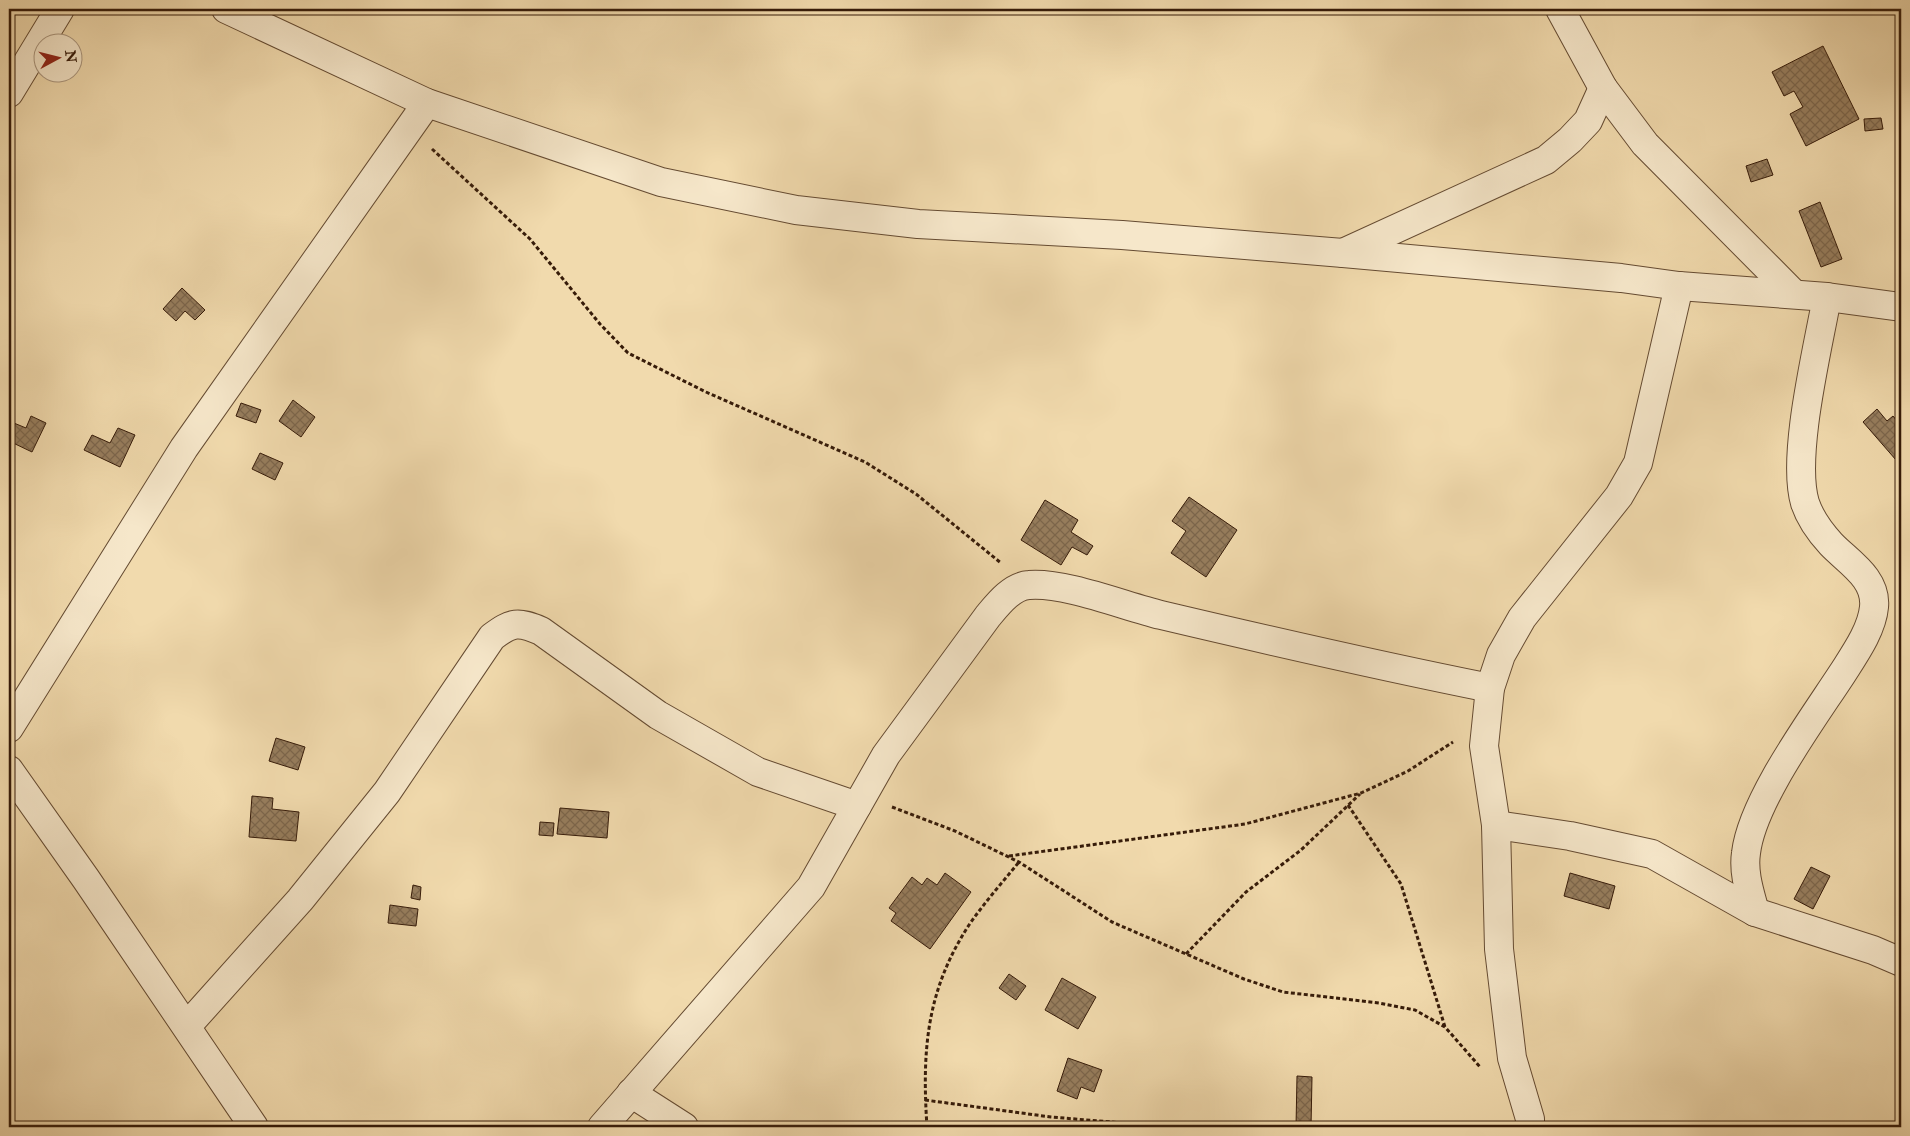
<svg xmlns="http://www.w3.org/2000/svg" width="1910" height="1136" font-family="'IM FELL Double Pica',serif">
<defs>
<pattern id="building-cross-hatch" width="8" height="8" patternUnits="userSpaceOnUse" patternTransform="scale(1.25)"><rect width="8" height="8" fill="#977e5e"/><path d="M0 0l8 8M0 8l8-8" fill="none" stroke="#7c664c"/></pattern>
</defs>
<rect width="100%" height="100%" fill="#f1daad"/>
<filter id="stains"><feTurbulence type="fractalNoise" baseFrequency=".004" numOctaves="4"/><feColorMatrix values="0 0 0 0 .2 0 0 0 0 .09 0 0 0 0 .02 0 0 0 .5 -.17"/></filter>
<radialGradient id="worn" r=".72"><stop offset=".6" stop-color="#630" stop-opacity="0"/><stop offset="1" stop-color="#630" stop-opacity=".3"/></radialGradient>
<g fill="url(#building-cross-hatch)" stroke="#361b09">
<polygon points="1823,46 1859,119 1806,146 1790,114 1803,107 1794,91 1784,96 1772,72"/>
<polygon points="1881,118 1883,129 1865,131 1864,119"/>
<polygon points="1767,159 1773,175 1751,182 1746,166"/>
<polygon points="1820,202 1842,259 1821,267 1799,211"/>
<polygon points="182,288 205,310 195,320 185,311 176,321 163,309"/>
<polygon points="293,400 315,417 301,437 279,421"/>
<polygon points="241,403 261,410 256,423 236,416"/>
<polygon points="1877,409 1887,421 1893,416 1901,426 1901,455 1896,460 1863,422"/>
<polygon points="31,416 46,423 32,452 9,441 9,421 26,428"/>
<polygon points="118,428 135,435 120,467 84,450 92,435 110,443"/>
<polygon points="260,453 283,463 275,480 252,469"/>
<polygon points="1189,497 1237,530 1206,577 1171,553 1186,531 1172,521"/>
<polygon points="1045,500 1078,520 1071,532 1093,546 1087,555 1072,547 1061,565 1021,540"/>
<polygon points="276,738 305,747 298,770 269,761"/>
<polygon points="252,796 273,798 272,809 299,812 296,841 249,837"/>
<polygon points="560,808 609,812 607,838 557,834"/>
<polygon points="540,822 554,823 553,836 539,835"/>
<polygon points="1811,867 1830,876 1813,909 1794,899"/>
<polygon points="945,873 971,892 930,949 891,921 896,913 889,908 912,877 922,885 927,878 937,885"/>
<polygon points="1570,873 1615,886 1609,909 1564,896"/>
<polygon points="413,885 421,887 420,900 411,898"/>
<polygon points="390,905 418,909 416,926 388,923"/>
<polygon points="1009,974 1026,986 1016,1000 999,988"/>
<polygon points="1062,978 1096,997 1078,1029 1045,1010"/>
<polygon points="1068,1058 1102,1070 1094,1092 1081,1087 1077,1099 1057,1091"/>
<polygon points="1297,1076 1312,1077 1311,1127 1296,1127"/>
<polygon points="1363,1122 1390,1127 1362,1127"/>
</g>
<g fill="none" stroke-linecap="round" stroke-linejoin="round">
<defs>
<g id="minor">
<polyline points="1560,9 1603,88 1645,144 1794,294"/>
<polyline points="9,93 60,9"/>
<polyline points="1343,253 1546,160 1570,140 1588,121 1603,88"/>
<polyline points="9,728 184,448 427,103"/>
<polyline points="9,770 86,879 254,1127"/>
<polyline points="1496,825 1570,836 1652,854 1755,912 1873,950 1901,962"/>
<path d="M1755 912C1750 893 1743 873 1746 853 1752 801 1812 720 1842 674 1854 655 1872 630 1874 607 1877 578 1848 562 1831 544 1820 532 1810 518 1805 503 1791 456 1818 348 1827 297"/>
<path d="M187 1026 300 900 387 792 492 637C512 622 518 621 541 631L658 715 758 772 857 806"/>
<polyline points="631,1093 684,1127"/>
<path d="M602 1127 811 887 886 755 988 616C998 604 1012 586 1029 585 1065 582 1124 606 1161 615 1271 641 1380 666 1490 688"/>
<polyline points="1530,1127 1530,1119 1512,1058 1499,949 1496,825 1484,746 1490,688 1501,655 1522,618 1619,496 1638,463 1679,286"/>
</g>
<polyline id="tertiary" points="226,9 427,103 661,182 796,210 918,224 1122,235 1343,253 1621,278 1679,286 1827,297 1901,307"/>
</defs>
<use href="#minor" stroke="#654b32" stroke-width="30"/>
<use href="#tertiary" stroke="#654b32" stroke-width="30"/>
<g stroke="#361b09" stroke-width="3" stroke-dasharray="4 2.5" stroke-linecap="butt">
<polyline points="432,149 530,239 600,324 628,353 706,392 865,462 916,494 1001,563"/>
<polyline points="1348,805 1401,884 1445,1027"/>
<polyline points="892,807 955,831 1019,862 1112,922 1244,979 1283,992 1379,1003 1415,1010 1445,1027 1481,1068"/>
<polyline points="1009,856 1245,824 1361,793 1408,771 1453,742"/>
<polyline points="1186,954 1246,892 1301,850 1360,794"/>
<polyline points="925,1100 1051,1117 1172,1127"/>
<path d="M927 1127C922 1051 926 991 969 925 984 903 1002 883 1019 862"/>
</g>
<use href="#minor" stroke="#f6e7ca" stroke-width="28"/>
<use href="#tertiary" stroke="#f6e7ca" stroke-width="28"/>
</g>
<rect width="1910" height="1136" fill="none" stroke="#f1daad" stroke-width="30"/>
<rect x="10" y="10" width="1890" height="1116" fill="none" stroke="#361b09" stroke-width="2.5"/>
<rect x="15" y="15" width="1880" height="1106" fill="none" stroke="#361b09"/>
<g transform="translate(58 58) rotate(83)"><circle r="24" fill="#f6e7ca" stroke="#a9957d"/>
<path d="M0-4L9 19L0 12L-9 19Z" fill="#8f2418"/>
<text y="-8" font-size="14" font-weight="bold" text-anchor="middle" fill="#361b09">N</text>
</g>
<rect width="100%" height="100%" filter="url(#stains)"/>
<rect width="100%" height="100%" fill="url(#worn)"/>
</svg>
